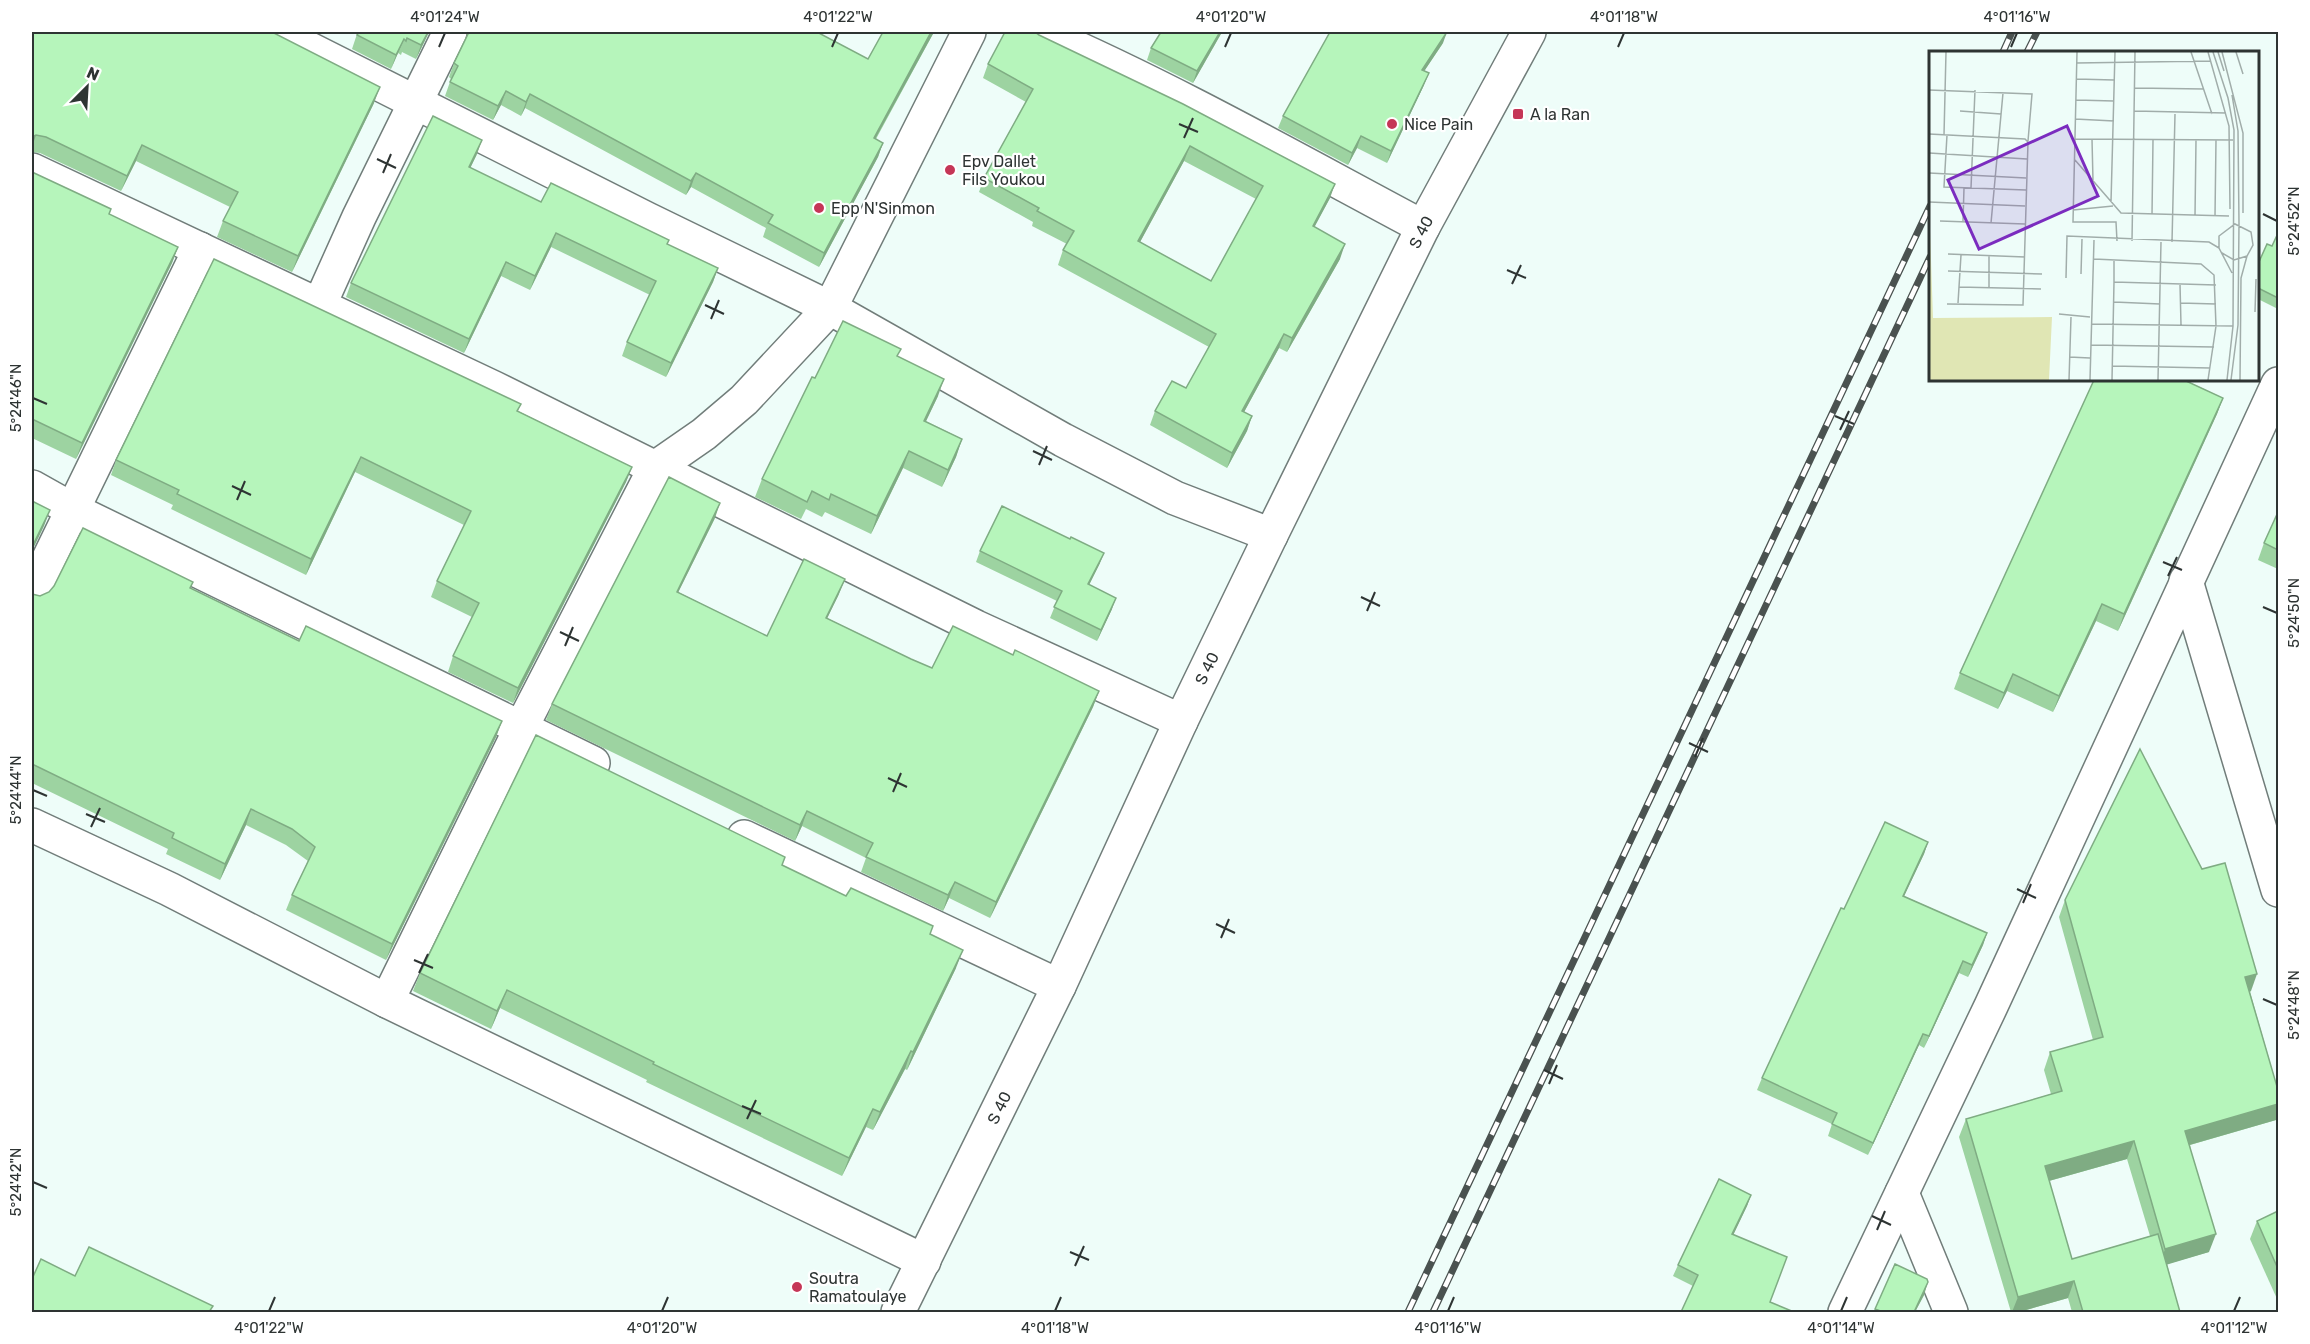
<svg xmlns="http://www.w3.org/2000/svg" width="2310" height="1344" font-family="Rubik,sans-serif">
<rect width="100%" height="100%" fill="#eefdf9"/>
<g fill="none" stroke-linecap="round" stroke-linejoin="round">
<defs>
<g id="minor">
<polyline points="276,32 647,219 830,308 1063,440 1175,498 1271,535"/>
<path d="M1041 32C1172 89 1297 160 1423 227"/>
<polyline points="32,170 494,388 976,627 1181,721"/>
<polyline points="319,306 359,217 450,32"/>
<polyline points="32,487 73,510 593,763"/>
<polyline points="2186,581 2278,890"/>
<polyline points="32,593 200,249"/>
<polyline points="32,825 169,889 387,1001 924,1261"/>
<polyline points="744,837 1059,986"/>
<polyline points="387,1001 521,728 655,468 704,434 744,400 830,308 969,32"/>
<polyline points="1902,1193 1951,1312"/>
<polyline points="1845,1312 1991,1006 2278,384"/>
</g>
<g id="tertiary">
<path id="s1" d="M898 1312 1059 986 1181 721 1271 535 1423 227 1529 32"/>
</g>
</defs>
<use href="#minor" stroke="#717d7a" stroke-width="36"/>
<use href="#tertiary" stroke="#717d7a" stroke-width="36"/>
<use href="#minor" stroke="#fff" stroke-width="33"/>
<use href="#tertiary" stroke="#fff" stroke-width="33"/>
<defs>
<g id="rail">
<polyline points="2003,52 2012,32"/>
<polyline points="2027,52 2037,32"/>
<polyline points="1408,1312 1930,206"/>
<polyline points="1433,1312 1930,257"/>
</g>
</defs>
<use href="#rail" stroke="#4a5250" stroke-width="7"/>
<use href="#rail" stroke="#fff" stroke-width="4.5" stroke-dasharray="14" stroke-linecap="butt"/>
</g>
<g fill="#9dd3a1" fill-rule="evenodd">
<polygon points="32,32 374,103 292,272 217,237 223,221 230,207 136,161 121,191 40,153 32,152"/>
<polygon points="352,32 429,32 416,59 402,52 401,55 398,53 391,69 352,49 357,34"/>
<polygon points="469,32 817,32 868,59 934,32 876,139 883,143 878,157 819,267 763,237 766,228 691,187 686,195 525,108 521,116 501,105 493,120 445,96 451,79 449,77 454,63"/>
<polygon points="1161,32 1222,32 1193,83 1147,60 1151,48"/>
<path d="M1039 35 1330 198 1314 227 1340 259 1287 352 1279 348 1244 412 1252 416 1247 431 1227 468 1150 425 1155 411 1186 388 1209 347 1058 265 1063 250 1067 244 1032 226 1033 222 979 192 984 178 1026 102 983 78 988 64ZM1184 161 1256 199 1211 281 1140 242Z"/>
<polygon points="1443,43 1424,71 1424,85 1387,163 1357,148 1348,165 1278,128 1283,116"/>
<polygon points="477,154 470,168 541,202 667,244 718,268 713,282 666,377 622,356 627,342 650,295 551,247 530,290 501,276 464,353 346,297 351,283"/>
<polygon points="32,172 111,209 109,214 178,247 172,263 76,459 32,438"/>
<polygon points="2278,233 2278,309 2258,299 2258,264 2272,246"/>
<polygon points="898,357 938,396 926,421 962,439 956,457 942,487 903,468 871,534 825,512 822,517 806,509 801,519 755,497 762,479 815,378"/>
<polygon points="2094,380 2188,380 2187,381 2223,398 2217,414 2118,631 2096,621 2053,712 2007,691 1998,709 1954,689 1960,673"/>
<polygon points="521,404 518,411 632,467 626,482 513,703 448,672 453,656 472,617 431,597 437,581 464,525 355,472 306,575 171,509 173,505 111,475 116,460"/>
<polygon points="2278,512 2278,569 2258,560 2264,543"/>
<polygon points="715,518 678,592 767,636 839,594 827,618 911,659 932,668 1013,655 1099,691 1093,707 990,918 949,898 943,911 861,872 866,858 802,826 795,841 546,720 552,704"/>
<polygon points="980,551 1100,563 1089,585 1112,609 1097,641 1050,618 1057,601 976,562"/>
<polygon points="191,588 299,641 502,721 496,737 386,960 286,910 292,895 308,861 286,845 246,825 220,880 166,854 168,849 32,783 32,594 40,596"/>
<polygon points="1928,842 1924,854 1904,896 1987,933 1983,945 1968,977 1959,973 1924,1048 1919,1045 1868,1155 1828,1136 1832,1124 1757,1090 1762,1078 1844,909"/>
<polygon points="785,857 782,865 846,896 930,934 956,968 907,1070 905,1069 873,1130 866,1127 842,1176 646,1082 647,1080 500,1008 491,1029 413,991 420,973"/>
<path d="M2065 900 2251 991 2250 992 2278 1090V1113L2276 1120 2190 1145 2209 1252 2167 1264 2180 1312H2072L2068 1298 2019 1312H2011L1959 1137 1966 1119 2051 1094 2044 1070 2050 1052 2093 1040 2059 917ZM2127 1159 2150 1236 2072 1259 2049 1181Z"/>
<polygon points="1751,1195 1747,1206 1733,1235 1770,1302 1693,1286 1673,1276 1678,1265"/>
<polygon points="2278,1211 2278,1301 2250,1239 2257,1221"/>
<polygon points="1895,1264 1924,1295 1915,1312 1874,1312"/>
</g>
<g fill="#7fac83">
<polygon points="428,32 429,32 416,59 421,45"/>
<polygon points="931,32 934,32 868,152 874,138"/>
<polygon points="1220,32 1222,32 1193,83 1197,71"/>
<polygon points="1447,32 1443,43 1417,82 1422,70"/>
<polygon points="404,39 398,53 391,69 396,55"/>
<polygon points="1429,73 1424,85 1387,163 1391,151"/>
<polygon points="380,87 374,103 292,272 298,256"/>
<polygon points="506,91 501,105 493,120 498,106"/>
<polygon points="530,94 525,108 521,116 526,102"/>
<polygon points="36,135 32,147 32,137"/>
<polygon points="1361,136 1357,148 1348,165 1352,153"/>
<polygon points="482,140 477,154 464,181 469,167"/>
<polygon points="883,143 878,157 819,267 824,253"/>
<polygon points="142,145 136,161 121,191 127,176"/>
<polygon points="1190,146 1184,161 1133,255 1138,241"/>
<polygon points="696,173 691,187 686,195 691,181"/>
<polygon points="1335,184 1330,198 1307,241 1313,226"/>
<polygon points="556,233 551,247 530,290 535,276"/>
<polygon points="1345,244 1340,259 1287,352 1292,338"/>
<polygon points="178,247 172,263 76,459 82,443"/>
<polygon points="506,262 501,276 464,353 469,339"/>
<polygon points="718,268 713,282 666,377 671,363"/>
<polygon points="1284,334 1279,348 1237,425 1242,411"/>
<polygon points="944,379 938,396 918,438 924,421"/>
<polygon points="2223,398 2217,414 2118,631 2124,614"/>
<polygon points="1252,416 1247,431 1227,468 1232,453"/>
<polygon points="962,439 956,457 942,487 948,470"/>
<polygon points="909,451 903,468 871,534 877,516"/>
<polygon points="361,457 355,472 306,575 311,559"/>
<polygon points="632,467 626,482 513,703 518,688"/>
<polygon points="720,503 715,518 671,607 677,592"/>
<polygon points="50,510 44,526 32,551 32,547"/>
<polygon points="1104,553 1100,563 1084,595 1088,584"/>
<polygon points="845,579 839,594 820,633 826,618"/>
<polygon points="1116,598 1112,609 1097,641 1101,630"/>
<polygon points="2102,604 2096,621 2053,712 2059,696"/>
<polygon points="2013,674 2007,691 1998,709 2004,693"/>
<polygon points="1099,691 1093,707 990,918 996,902"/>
<polygon points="502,721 496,737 386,960 392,944"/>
<polygon points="251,809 246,825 220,880 225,864"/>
<polygon points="807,811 802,826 795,841 800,825"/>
<polygon points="1928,842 1924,854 1899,907 1903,896"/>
<polygon points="955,882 949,898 943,911 948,895"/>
<polygon points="1987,933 1983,945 1968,977 1972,965"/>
<polygon points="963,950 956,968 907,1070 913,1052"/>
<polygon points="1963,961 1959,973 1924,1048 1929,1036"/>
<polygon points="2257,974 2251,991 2239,995 2245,977"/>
<polygon points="507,990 500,1008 491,1029 497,1011"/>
<polygon points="1923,1034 1919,1045 1868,1155 1873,1143"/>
<polygon points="911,1051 905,1069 873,1130 880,1112"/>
<polygon points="2278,1104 2278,1113 2276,1120 2179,1148 2185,1131"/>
<polygon points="873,1109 866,1127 842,1176 849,1158"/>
<polygon points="2134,1141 2127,1159 2038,1184 2045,1166"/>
<polygon points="1751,1195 1747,1206 1728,1246 1732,1234"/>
<polygon points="2216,1234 2209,1252 2159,1267 2165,1249"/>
<polygon points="2074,1281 2068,1298 2019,1312 2012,1312 2018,1297"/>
<polygon points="1928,1282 1924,1295 1915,1312 1914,1312"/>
</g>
<g fill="#b6f5bb" stroke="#7fac83" stroke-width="1.5" fill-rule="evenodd">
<polygon points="32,32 272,32 380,87 298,256 223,221 238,192 142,145 127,176 46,137 36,135 32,137"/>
<polygon points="359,32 428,32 421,45 407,38 406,41 404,39 396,55 357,35"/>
<polygon points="469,32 817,32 868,59 883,32 931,32 874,138 883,143 824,253 768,223 773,215 696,173 691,181 530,94 526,102 506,91 498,106 450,82 458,66 454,63"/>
<path d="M1005 32H1035L1039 35 1183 104 1335 184 1313 226 1345 244 1292 338 1284 334 1242 411 1252 416 1232 453 1155 411 1172 381 1186 388 1216 334 1063 250 1074 231 1037 211 1039 208 984 178 1033 89 988 64ZM1190 146 1263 186 1211 281 1138 241Z"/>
<polygon points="1161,32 1220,32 1197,71 1151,48"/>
<polygon points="1330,32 1447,32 1422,70 1429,73 1391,151 1361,136 1352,153 1283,116"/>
<polygon points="433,116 482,140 469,167 541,202 551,183 669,240 667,244 718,268 671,363 627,342 656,281 556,233 535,276 506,262 469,339 351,283"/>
<polygon points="32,172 111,209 109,214 178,247 82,443 32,419"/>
<polygon points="2278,233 2278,298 2258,288 2258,264 2267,244 2272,246"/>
<polygon points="214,259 521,404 517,411 632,467 518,688 453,656 479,603 437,581 471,511 361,457 311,559 177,494 179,490 116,460"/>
<polygon points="843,321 901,349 897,356 944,379 924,421 962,439 948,470 909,451 877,516 831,494 829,500 812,491 807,502 762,479 812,377 815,378"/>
<polygon points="2094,380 2187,380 2186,381 2223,398 2124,614 2102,604 2059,696 2013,674 2004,693 1960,673"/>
<polygon points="669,477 720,503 677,592 767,636 804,559 845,579 826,618 911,659 932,668 953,626 1013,655 1015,650 1099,691 996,902 955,882 948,895 866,857 873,843 807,811 800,825 552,704"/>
<polygon points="32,501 50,510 32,547"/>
<polygon points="1002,506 1070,539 1071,537 1104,553 1088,584 1116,598 1101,630 1054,607 1062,591 980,551"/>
<polygon points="2278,512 2278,550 2264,543"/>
<polygon points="83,528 193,582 190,588 299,641 306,626 502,721 392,944 292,895 315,847 292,829 251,809 225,864 172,838 174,833 32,764 32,594 40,596 49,592 54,586"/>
<polygon points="536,735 785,857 782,865 846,896 851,888 933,926 930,934 963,950 913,1052 911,1051 880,1112 873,1109 849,1158 653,1064 654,1062 507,990 497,1011 420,973"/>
<polygon points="2140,749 2202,869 2225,863 2257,974 2245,977 2278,1090 2278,1104 2185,1131 2216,1234 2165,1249 2134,1141 2045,1166 2072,1259 2158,1234 2180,1312 2083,1312 2074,1281 2018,1297 1966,1119 2062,1091 2050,1052 2103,1037 2065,900"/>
<polygon points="1885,822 1928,842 1903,896 1987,933 1972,965 1963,961 1929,1036 1923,1034 1873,1143 1832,1124 1837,1113 1762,1078 1841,908 1844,909"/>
<polygon points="1719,1179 1751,1195 1732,1234 1787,1257 1770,1302 1794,1312 1681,1312 1698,1275 1678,1265"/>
<polygon points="2278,1211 2278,1269 2257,1221"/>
<polygon points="89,1247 213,1306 209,1312 32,1312 32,1279 41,1259 75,1276"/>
<polygon points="1895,1264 1927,1279 1928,1282 1914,1312 1883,1312 1875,1309"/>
</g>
<path fill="none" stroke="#2e3433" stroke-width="2" d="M439 47 445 33M832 47 838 33M1225 47 1231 33M1618 47 1624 33M2011 47 2017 33M1179 124 1198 132M1184 138 1193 118M377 159 396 168M383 173 391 154M2263 214 2277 221M1507 270 1526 278M1512 284 1521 265M705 305 724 314M711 319 719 300M33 398 47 404M1835 416 1854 424M1840 430 1849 411M1033 451 1052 460M1039 465 1047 446M232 486 251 495M237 500 245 481M2163 562 2182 570M2168 576 2177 557M1361 597 1380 606M2263 607 2277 613M1367 611 1375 592M560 632 579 641M565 646 573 627M1689 743 1708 752M1695 757 1703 738M888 778 907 787M33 790 47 796M893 792 901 773M86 814 105 822M91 827 100 808M2017 889 2036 898M2023 903 2031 884M1216 924 1235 933M1221 938 1229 919M414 960 433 968M419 973 428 954M2263 999 2277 1005M1544 1070 1563 1079M1549 1084 1557 1065M742 1106 761 1114M747 1119 756 1100M33 1182 47 1188M1872 1216 1891 1225M1877 1230 1885 1211M1070 1252 1089 1260M1075 1266 1084 1246M269 1311 275 1297M662 1311 668 1297M1055 1311 1061 1297M1448 1311 1454 1297M1841 1311 1847 1297M2234 1311 2240 1297"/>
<g fill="#c53657" stroke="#fff" stroke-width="2">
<rect x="1512" y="108" width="12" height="12" rx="3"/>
<circle cx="1392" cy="124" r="6"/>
<circle cx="950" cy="170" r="6"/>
<circle cx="819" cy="208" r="6"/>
<circle cx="797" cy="1287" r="6"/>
</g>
<g text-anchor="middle" stroke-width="4.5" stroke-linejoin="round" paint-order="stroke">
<g font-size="16" fill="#2e3433" stroke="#fff" text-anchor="start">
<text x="1530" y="120">A la Ran</text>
<text x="1404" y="130">Nice Pain</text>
<text x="962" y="167">Epv Dallet<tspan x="962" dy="18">Fils Youkou</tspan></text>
<text x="831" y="214">Epp N'Sinmon</text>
<text x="809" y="1284">Soutra<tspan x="809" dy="18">Ramatoulaye</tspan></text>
</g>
<g font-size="16" fill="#2e3433" stroke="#fff">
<text dy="6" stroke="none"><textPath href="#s1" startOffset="1200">S 40</textPath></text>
<text dy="6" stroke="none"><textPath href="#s1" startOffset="714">S 40</textPath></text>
<text dy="6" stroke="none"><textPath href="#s1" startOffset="228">S 40</textPath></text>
</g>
</g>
<g transform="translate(1929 51)">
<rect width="330" height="330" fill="#eefdf9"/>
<path d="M0 151 4 267 123 266 120 329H0Z" fill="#e0e6b4"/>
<path fill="none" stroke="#a1adaa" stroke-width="1.5" d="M148 1 144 171H187L188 190M262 1 283 63M279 1 300 75 301 158M284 1 299 47 305 79 304 275 298 329M289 1 295 20M293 1 314 82V162M307 1 314 23M147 12 282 10M147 28 185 29M206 37 275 38M0 39 103 43 99 90M147 49 185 50M31 60 72 63M205 60 297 62M146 68 185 70M0 83 96 88 99 91 94 254 18 253M15 84 17 1M18 84 15 136 97 139M146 88 304 89M163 88 164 130M0 102 98 108M146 109 192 162 300 165M0 122 97 127M42 137 46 39M0 151 96 155M182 151 186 1M144 159 184 155M223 164 224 89M266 165 267 89M286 165 287 89M11 170 96 173M34 170 35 137M62 172 74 42M203 190 206 1M243 191 246 63M293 202 305 209 318 205 324 194 322 181 306 173 290 185V197L303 222M19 203 96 206M165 208 272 213 285 224 287 275 279 329M19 220 113 223M152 223 153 188M137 227 138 185 280 191 290 197M185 231V210M251 233 252 274M30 236 112 238M60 237V204M185 251 231 253M29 252 32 204M251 252 287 253M326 261 327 228M130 263 161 266M162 273 304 275M162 294 285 296M140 306 161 307M183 315 281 317M140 329 142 266M161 329 165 189M183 329 185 231 287 234M229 329 232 191M302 329 309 274 310 173 309 80 303 44M311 329 312 227 318 205"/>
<path fill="#7b2cbf" fill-opacity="0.15" stroke="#7b2cbf" stroke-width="3" d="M138 75 169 145 50 198 19 129Z"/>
<rect width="330" height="330" fill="none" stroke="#2e3433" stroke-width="3"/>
</g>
<rect width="2310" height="1344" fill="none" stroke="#ffffff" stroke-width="66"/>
<g transform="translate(87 87) rotate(24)" stroke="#ffffff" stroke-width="4.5" paint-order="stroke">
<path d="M0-4.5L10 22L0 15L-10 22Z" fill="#2e3433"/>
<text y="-9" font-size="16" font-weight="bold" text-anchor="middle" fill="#2e3433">N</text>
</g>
<rect x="33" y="33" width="2244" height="1278" fill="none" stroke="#2e3433" stroke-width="2"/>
<g font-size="15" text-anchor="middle" fill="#2e3433">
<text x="445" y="22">4°01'24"W</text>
<text x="838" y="22">4°01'22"W</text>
<text x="1231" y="22">4°01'20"W</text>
<text x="1624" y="22">4°01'18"W</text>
<text x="2017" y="22">4°01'16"W</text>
<text transform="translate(2294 221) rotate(-90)" y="5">5°24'52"N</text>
<text transform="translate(16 398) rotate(-90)" y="5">5°24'46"N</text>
<text transform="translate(2294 613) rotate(-90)" y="5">5°24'50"N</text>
<text transform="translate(16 790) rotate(-90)" y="5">5°24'44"N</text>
<text transform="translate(2294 1005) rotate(-90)" y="5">5°24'48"N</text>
<text transform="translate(16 1182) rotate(-90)" y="5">5°24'42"N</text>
<text x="269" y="1333">4°01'22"W</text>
<text x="662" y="1333">4°01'20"W</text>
<text x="1055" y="1333">4°01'18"W</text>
<text x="1448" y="1333">4°01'16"W</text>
<text x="1841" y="1333">4°01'14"W</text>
<text x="2234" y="1333">4°01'12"W</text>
</g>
</svg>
